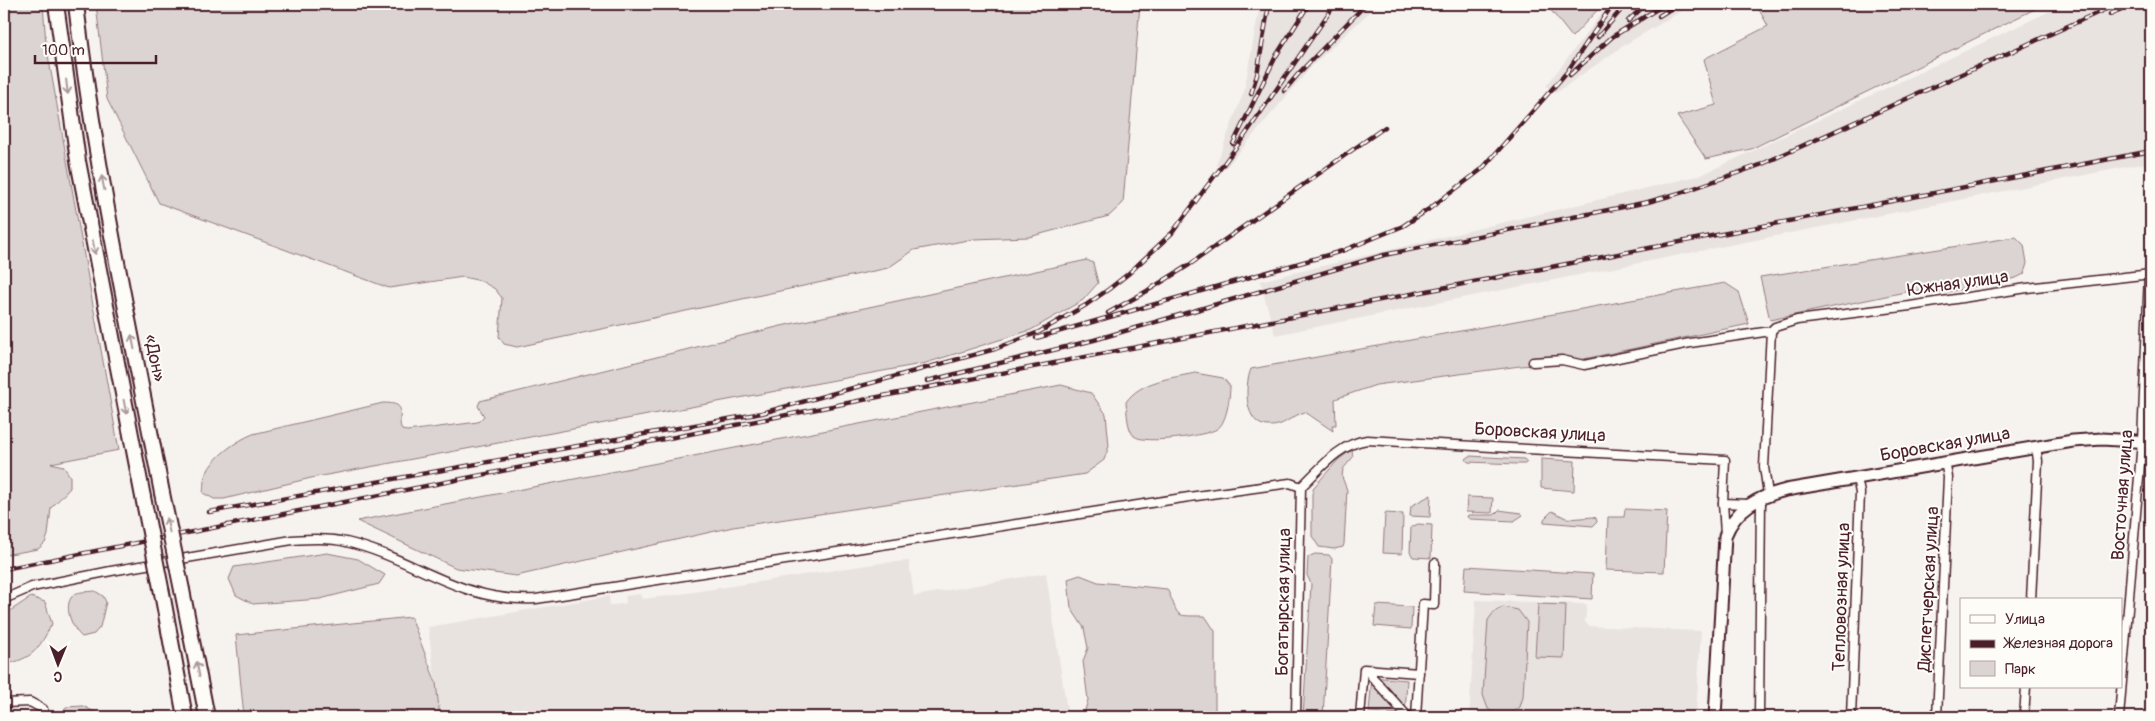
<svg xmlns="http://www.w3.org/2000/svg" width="2155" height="721" font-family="Pangolin,sans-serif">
<rect width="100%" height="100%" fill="#f6f3ef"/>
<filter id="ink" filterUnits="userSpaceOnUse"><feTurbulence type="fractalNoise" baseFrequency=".02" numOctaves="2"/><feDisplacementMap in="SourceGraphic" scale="10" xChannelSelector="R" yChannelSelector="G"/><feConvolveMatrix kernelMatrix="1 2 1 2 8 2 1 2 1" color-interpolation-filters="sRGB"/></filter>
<g filter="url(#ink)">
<g fill="#e9e3e0">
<polygon points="1260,4 1378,4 1313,65 1224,170 1216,165 1244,91"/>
<polygon points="1609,4 1694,4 1626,44 1556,93 1546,86"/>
<polygon points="2065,4 2151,4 2151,162 1275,335 1260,281 1701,175"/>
<polygon points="909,561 914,596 1046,573 1068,717 440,717 428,627 609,596 610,605 622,604 626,603 625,596 640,594 642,599 674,595 880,563"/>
<polygon points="1476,600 1587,604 1585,622 1589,626 1701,631 1696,717 1469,717"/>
</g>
<g fill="#dcd4d2" stroke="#937a7e">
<polygon points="4,4 43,4 46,44 119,450 51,463 63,466 70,476 70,488 51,508 48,535 45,543 38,549 4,555"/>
<polygon points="96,4 1140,4 1123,203 1109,216 1029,237 974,239 914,250 888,268 517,347 504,344 499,337 502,298 495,289 481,281 463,277 389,288 159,203 107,99"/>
<polygon points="1546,4 1603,4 1572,37"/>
<polygon points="1756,4 2045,4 1751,149 1706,159 1677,116 1716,105 1704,59 1768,26"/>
<polygon points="2016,237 2024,245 2027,263 2024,274 2016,278 1948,292 1910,291 1770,320 1760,277"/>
<path d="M1087 260 1093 263 1098 283 1083 300 1031 330 926 363 311 478 224 499H214L203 493C204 487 203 479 206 474 214 456 236 441 253 434L383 403C411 403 395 415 402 430L407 431 478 422 484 416 478 406 480 401 781 326Z"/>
<path d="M1725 283 1739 292 1749 324 1565 363 1520 366 1376 385 1335 399 1336 425H1332L1333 431 1305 412C1292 415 1284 427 1269 426 1244 426 1244 386 1251 369Z"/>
<path d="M1195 373 1223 378 1230 386C1230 396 1227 423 1217 429 1205 436 1144 445 1134 436 1127 429 1127 412 1126 402 1140 381 1172 378 1195 373Z"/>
<polygon points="1061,385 1091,393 1106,414 1109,446 1104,460 1085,474 733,527 516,576 456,568 357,521"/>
<polygon points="1350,451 1352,451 1353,457 1343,469 1342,477 1347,490 1344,544 1343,547 1334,549 1319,547 1312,536 1312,494 1314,487 1338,460"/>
<polygon points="1470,456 1524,459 1527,462 1525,464 1517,464 1468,462 1466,459"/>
<polygon points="1541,459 1575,461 1574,491 1541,488"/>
<polygon points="1431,495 1430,517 1410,516 1411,506"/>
<polygon points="1467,497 1493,498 1492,513 1466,512"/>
<polygon points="1625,509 1667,511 1664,572 1606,570 1608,517 1624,517"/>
<polygon points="1499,510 1521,513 1523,515 1514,521 1470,519 1467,517 1468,515 1494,515"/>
<polygon points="1552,511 1568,519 1593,517 1596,518 1597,522 1593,526 1544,522 1544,519"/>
<polygon points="1385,513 1403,514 1402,554 1383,553"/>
<polygon points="1418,524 1432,525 1431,558 1413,557 1410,552 1411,527"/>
<polygon points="327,553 358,559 385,575 379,584 320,599 253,604 236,595 229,579 234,567"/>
<polygon points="1315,554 1329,555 1332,559 1323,717 1303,717 1311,584 1307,575 1308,557"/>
<polygon points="1466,566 1593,574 1592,599 1464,591"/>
<path d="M1080 575 1098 582 1167 589C1181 617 1170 616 1205 616L1215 631V717H1083L1088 700 1083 661 1088 648 1084 628 1071 608 1068 579Z"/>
<path d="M95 591 103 596 106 602 100 627 94 634 82 637C72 629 61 603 75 594 80 591 89 592 95 591Z"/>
<path d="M31 597 45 602 52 624C37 651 35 657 4 665V615Z"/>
<polygon points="1538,604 1566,605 1564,658 1535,657"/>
<polygon points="1376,605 1412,607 1411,629 1374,626"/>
<polygon points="1503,607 1518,610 1527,622 1523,697 1520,707 1507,716 1497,715 1488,709 1483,695 1488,620 1494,612"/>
<polygon points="411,617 436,683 440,717 244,717 236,635"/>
<polygon points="1372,677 1407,680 1405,714 1369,712"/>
<polygon points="83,706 104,717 59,717 66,707"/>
</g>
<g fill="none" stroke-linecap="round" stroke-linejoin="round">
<defs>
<g id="street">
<polyline points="1533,362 1562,360 1584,365 1690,343 1771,331 1775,327 1797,320 1910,306 2027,288 2151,274"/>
<path d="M1301 487C1321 468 1339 444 1367 440L1725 460 1723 503 1749 504"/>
<polyline points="1768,494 1764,467 1771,331"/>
<polyline points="1723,503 1725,534"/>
<path d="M4 599 32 587 111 571 292 540C310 539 329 538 346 542 415 558 459 603 536 599L1189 497 1290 483 1301 487"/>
<polyline points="2031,600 2038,461 2036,446"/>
<polyline points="1372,669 1372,677 1408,717"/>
<polyline points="4,703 30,702 43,709 45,717"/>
<polyline points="1296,717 1301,487"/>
<polyline points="1360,717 1364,669 1419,673"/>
<polyline points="1416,717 1423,604 1434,605 1435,563"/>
<polyline points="1759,717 1761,497"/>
<polyline points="1851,717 1860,493 1857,478"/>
<polyline points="1937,717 1948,477 1945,462"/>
<polyline points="2024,717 2026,687"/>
<polyline points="2119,717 2142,441 2149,274"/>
</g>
<path id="secondary" d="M1715 717 1725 536C1736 508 1758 497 1786 490L2073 441 2102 439 2151 442"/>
<g id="highway">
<polyline points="56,4 78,161 143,497"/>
<path d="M76 4C95 168 131 331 162 493"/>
<polyline points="182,590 207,717"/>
<polyline points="162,593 185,717"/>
</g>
</defs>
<use href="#street" stroke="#4a1f2b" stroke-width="11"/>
<use href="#secondary" stroke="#4a1f2b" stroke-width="15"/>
<use href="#highway" stroke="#4a1f2b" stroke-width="18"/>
<use href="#street" stroke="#fdfcf7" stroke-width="8"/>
<use href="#secondary" stroke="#fdfcf7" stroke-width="11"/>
<use href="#highway" stroke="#fdfcf7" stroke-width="14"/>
<defs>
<g id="rail">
<polyline points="2110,14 2133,4"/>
<polyline points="1659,16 1678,4"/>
<polyline points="1628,21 1646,4"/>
<polyline points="1598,37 1626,4"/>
<polyline points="1570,75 1612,37 1665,4"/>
<polyline points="1284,91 1300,72 1366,4"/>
<polyline points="1251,94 1257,75 1269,4"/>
<polyline points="1233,144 1276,56 1309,4"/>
<polyline points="1108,313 1147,291 1189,265 1385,127"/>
<polyline points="1036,338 1342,251 1403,226 1429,209 1482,169 1567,72 1613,4"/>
<polyline points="927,381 1094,340 1384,255 1648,202 1683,192 1760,165 2117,4"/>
<polyline points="209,512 762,413 995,349 1039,332 1086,305 1109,289 1128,274 1172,233 1243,138 1335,4"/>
<polyline points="4,569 873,398 2151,151"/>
</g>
</defs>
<use href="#rail" stroke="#4a1f2b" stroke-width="4.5"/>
<use href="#rail" stroke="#fdfcf7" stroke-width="2.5" stroke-dasharray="8" stroke-linecap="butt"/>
<defs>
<g id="highway-bridge">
<polyline points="162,493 182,590"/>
<polyline points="143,497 162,593"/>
</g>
</defs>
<use href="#highway-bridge" stroke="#4a1f2b" stroke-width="18" stroke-linecap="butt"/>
<use href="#highway-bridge" stroke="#fdfcf7" stroke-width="14"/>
</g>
<defs><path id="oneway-shaft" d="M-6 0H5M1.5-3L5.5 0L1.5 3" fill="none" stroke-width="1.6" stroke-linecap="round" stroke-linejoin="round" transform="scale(1.25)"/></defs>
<g stroke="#ac999b">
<use href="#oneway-shaft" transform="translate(67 87) rotate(83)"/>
<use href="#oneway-shaft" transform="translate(103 183) rotate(-101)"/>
<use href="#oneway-shaft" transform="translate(94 247) rotate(79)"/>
<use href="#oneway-shaft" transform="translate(133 342) rotate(-101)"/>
<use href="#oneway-shaft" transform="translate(125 407) rotate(79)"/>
<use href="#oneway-shaft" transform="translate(168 525) rotate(-102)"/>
<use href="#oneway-shaft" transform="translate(198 669) rotate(-101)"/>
</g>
</g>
<g text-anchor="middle" stroke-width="4" stroke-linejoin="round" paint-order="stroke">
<g font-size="18" fill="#4a1f2b" stroke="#fdfcf7">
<text transform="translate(1958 283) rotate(-8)" y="6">Южная улица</text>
<text transform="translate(155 358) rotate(79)" y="6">«Дон»</text>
<text transform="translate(1540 432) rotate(3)" y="6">Боровская улица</text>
<text transform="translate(1945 444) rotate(-10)" y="6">Боровская улица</text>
<text transform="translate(2122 495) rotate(-86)" y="6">Восточная улица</text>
<text transform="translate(1928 589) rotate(-87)" y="6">Диспетчерская улица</text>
<text transform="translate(1841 597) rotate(-88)" y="6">Тепловозная улица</text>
<text transform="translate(1283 602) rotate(-89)" y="6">Богатырская улица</text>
</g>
</g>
<rect width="2155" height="721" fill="none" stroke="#fdfcf7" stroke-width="20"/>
<rect x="10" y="10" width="2135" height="701" fill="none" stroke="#4a1f2b" stroke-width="2" filter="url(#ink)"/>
<rect x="1960" y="598" width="162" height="90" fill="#fdfcf7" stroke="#b5a4a5"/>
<rect x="1970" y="615" width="25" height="8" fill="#fdfcf7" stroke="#b5a4a5"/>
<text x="2005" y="624" font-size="15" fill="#4a1f2b">Улица</text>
<rect x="1970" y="640" width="25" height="8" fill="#4a1f2b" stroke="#b5a4a5"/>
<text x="2005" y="648" font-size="15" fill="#4a1f2b">Железная дорога</text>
<rect x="1970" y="661" width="25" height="15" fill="#dcd4d2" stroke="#b5a4a5"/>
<text x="2005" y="674" font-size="15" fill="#4a1f2b">Парк</text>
<g transform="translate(58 664) rotate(181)" stroke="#fdfcf7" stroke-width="4" paint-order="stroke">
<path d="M0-4L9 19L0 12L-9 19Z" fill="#4a1f2b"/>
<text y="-8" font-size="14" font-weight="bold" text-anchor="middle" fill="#4a1f2b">С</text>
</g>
<path d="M35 55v8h121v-8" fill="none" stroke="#4a1f2b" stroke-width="2.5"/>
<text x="42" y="55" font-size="15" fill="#4a1f2b" stroke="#fdfcf7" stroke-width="4" paint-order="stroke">100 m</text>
</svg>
